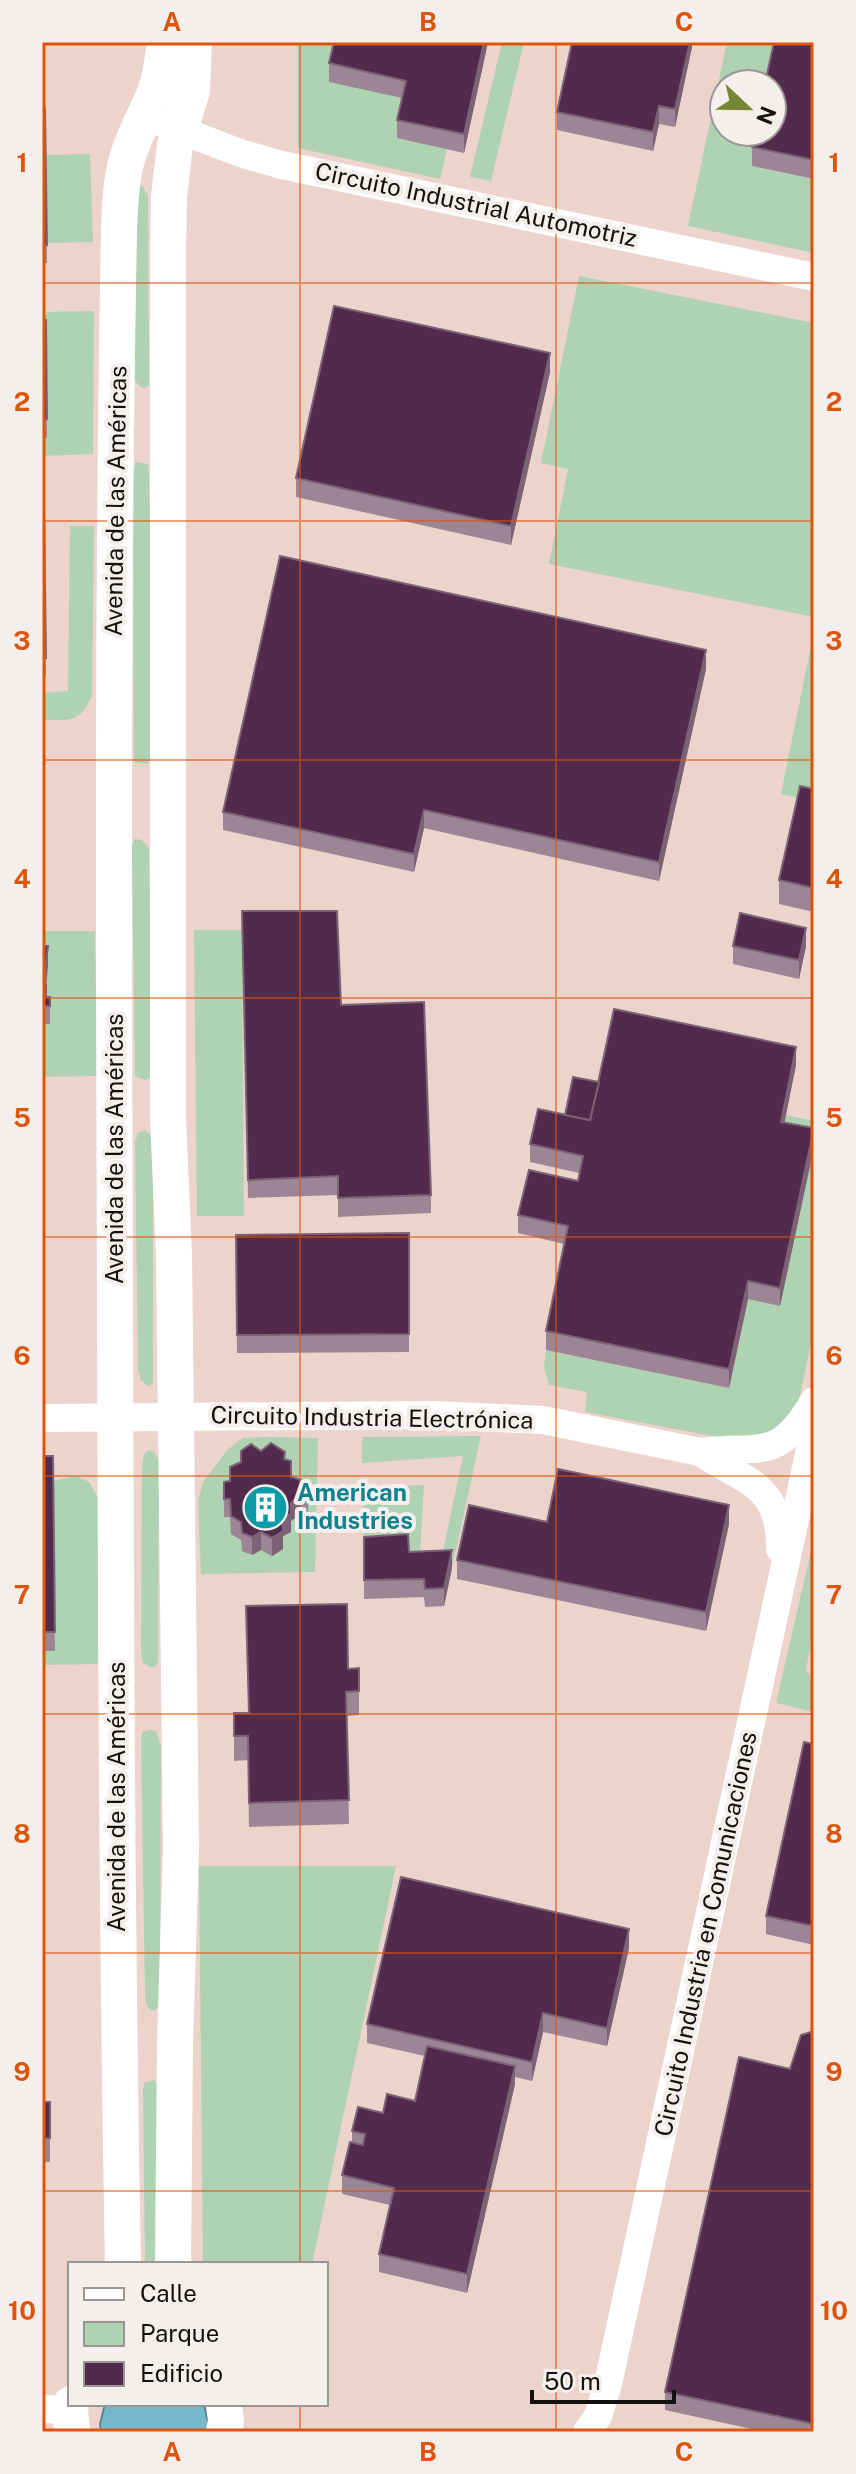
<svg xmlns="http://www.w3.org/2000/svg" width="856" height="2474" font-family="'Public Sans',sans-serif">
<rect width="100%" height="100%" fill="#e7e2df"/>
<path fill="#ecd3cb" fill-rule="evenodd" d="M42 42H814V2432H42ZM724 84H772V132H724ZM70 2264H326V2404H70Z"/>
<g fill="#afd2b2">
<polygon points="298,42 336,42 406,99 447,149 440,179 298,148"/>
<polygon points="502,42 524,42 491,181 470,177"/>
<polygon points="727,42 778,42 769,84 724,84 724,132 759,132 752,166 814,179 814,253 688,226"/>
<polygon points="90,154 93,242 47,243 45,155"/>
<polygon points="134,185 143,187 148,196 149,386 144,388 139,386 132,376"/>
<polygon points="579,276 814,323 814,617 549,564 568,469 541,463"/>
<polygon points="94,311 93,454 42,456 42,312"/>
<polygon points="136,462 148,464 149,472 153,755 148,764 134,762 133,473"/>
<path d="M70 526H94L92 695C81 723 69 721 42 719V693L68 691Z"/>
<polygon points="814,631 814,801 781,794"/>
<polygon points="134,839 142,840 149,849 152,1070 150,1078 145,1080 135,1076 132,847"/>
<polygon points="194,930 242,930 244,1216 197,1216"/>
<polygon points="42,931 95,931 97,1076 42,1077"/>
<polygon points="786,1115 814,1121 814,1329 799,1400 777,1432 739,1441 585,1412 587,1392 549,1385 544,1367 546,1350 729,1388"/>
<polygon points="145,1131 150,1134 153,1145 153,1383 149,1386 141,1381 138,1368 135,1143 138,1133"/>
<polygon points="481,1436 452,1568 408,1553 364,1555 363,1488 424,1485 420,1554 442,1556 463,1456 362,1463 362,1437"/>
<polygon points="266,1437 318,1438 315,1572 201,1574 198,1500 204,1481 227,1450 243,1438"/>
<polygon points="149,1450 154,1452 159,1460 158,1662 155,1667 150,1667 143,1663 141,1651 142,1467 144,1454"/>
<polygon points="76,1476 89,1482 98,1498 98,1664 42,1665 42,1651 55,1650 53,1481"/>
<polygon points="814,1538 814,1628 806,1670 814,1681 814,1712 776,1703"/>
<polygon points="149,1730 156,1731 161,1745 160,2005 155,2010 150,2010 146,2004 145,1993 141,1739 143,1732"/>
<polygon points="199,1866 396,1866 312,2264 203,2264"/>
<polygon points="154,2080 159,2086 161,2264 145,2264 143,2091 144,2083"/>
</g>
<polygon fill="#76b7cc" stroke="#588594" stroke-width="2" points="105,2404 204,2404 209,2426 208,2432 101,2432 100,2424"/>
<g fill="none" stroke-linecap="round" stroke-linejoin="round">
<g stroke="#fff" stroke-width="28">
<polyline points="162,123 240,153 282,165 814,277"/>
<path d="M42 1418 435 1415 543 1420 700 1452C760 1444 777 1464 814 1401"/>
<path d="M700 1452C745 1482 781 1484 780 1549"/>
<polyline points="42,2409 70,2410"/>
<polyline points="587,2432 598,2416 608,2384 814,1431"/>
</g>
<g stroke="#fff" stroke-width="36">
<path d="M123 2264C117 1948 116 1631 115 1314 114 954 112 593 119 232 120 209 120 186 126 163 132 138 146 115 155 92 161 76 163 59 165 42"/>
<polyline points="173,2264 175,2043 181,1849 174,1255 168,1118 168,250 169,197 175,145 192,91 194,42"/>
<polyline points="71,2404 70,2410 72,2432"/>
<polyline points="224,2404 226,2421 224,2432"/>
</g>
</g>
<g fill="#9c8695">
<polygon points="334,42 488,42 464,153 397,138 397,120 402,98 329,82 329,63"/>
<polygon points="572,42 693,42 675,127 659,124 653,151 557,130 557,112"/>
<polygon points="814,42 814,179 752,166 752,147"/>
<polygon points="42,109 45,109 47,263 42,263"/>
<polygon points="42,320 46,320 47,438 42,438"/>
<polygon points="550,372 511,545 296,497 296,478"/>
<polygon points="42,512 44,512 46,676 42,676"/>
<polygon points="706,669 659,881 424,828 414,872 223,830 223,812"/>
<polygon points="814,789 814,912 779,904 779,880"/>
<polygon points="242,911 341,1005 431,1195 431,1213 338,1217 338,1195 248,1198"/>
<polygon points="42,946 48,965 46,997 50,997 50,1024 42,1024"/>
<polygon points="733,946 806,946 799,979 733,964"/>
<polygon points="796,1065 784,1123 814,1147 780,1306 748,1299 729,1388 546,1350 546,1331 564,1244 518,1233 518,1215 578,1181 579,1173 530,1162 530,1144 565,1115 599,1082"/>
<polygon points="409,1233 409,1352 237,1353 236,1235"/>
<polygon points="261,1451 285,1459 291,1477 309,1482 308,1514 299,1515 291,1521 291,1532 283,1536 283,1549 272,1556 261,1550 252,1555 242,1551 241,1540 231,1534 230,1517 224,1517 224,1482 230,1481 241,1462"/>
<polygon points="42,1456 53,1456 55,1651 42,1651"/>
<polygon points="547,1522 729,1524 706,1631 457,1579 457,1560"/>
<polygon points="364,1537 452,1568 444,1606 425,1607 424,1597 364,1599"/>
<polygon points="348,1669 359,1691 359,1715 347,1716 349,1824 249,1827 248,1760 234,1761 234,1713 248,1713"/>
<polygon points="814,1744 814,1945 766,1934 766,1916"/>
<polygon points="629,1948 607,2046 543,2032 532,2081 515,2077 515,2084 467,2293 379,2272 379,2254 390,2205 342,2194 342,2175 352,2142 352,2131 415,2101 425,2056 367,2043 367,2024"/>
<polygon points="814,2031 814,2432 765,2432 665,2410 665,2392 790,2069"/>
<rect x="42" y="2102" width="8" height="60"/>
</g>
<g fill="#7d6277">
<polygon points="484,42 488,42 464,153 464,134"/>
<polygon points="690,42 693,42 675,127 675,109"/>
<polygon points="659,106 659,124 653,151 653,132"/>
<polygon points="550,353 550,372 511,545 511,526"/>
<polygon points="706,650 706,669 659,881 659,862"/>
<polygon points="424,810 424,828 414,872 414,854"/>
<polygon points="806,928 806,946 799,979 799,960"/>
<polygon points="48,946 48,965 45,989 45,970"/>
<polygon points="796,1047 796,1065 781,1140 781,1122"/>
<polygon points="814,1128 814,1147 780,1306 780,1288"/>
<polygon points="748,1281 748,1299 729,1388 729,1369"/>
<polygon points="299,1496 299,1515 291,1521 291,1532 283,1536 283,1549 272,1556 272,1538 291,1503"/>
<polygon points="729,1505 729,1524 706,1631 706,1612"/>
<polygon points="261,1532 261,1550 252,1555 252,1537"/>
<polygon points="452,1550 452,1568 444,1606 444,1588"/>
<polygon points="629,1929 629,1948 607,2046 607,2028"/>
<polygon points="543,2013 543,2032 532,2081 532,2062"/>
<polygon points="515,2066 515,2084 467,2293 467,2274"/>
</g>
<g fill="#502b4b" stroke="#7d6277" stroke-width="2">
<polygon points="334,42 484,42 464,134 397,120 406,81 329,63"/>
<polygon points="572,42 690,42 675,109 659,106 653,132 557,112"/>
<polygon points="774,42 814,42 814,160 752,147 755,132 772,132 772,84 765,84"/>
<polygon points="42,109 45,109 47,245 42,245"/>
<polygon points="334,306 550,353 511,526 296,478"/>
<polygon points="42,320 46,320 47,419 42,419"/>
<polygon points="42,512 44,512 46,658 42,658"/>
<polygon points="280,556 706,650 659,862 424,810 414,854 223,812"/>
<polygon points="800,786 814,789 814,888 779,880"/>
<polygon points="242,911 337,911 341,1005 424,1002 431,1195 338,1198 338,1176 248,1180"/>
<polygon points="740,913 806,928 799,960 733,946"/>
<polygon points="42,946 48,946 45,970 42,971"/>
<polygon points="42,985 46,985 46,997 50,997 50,1006 42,1006"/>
<polygon points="614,1009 796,1047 781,1122 814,1128 780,1288 748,1281 729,1369 546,1331 568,1226 518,1215 529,1170 578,1181 583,1156 530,1144 538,1109 590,1120"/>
<polygon points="573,1077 599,1082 590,1120 565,1115"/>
<polygon points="409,1233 409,1334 237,1335 236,1235"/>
<polygon points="271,1443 285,1452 284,1459 291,1461 291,1477 309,1482 308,1495 299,1496 291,1503 291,1514 282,1518 283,1531 272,1538 261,1532 252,1537 242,1533 241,1522 231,1516 230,1499 224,1499 224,1482 230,1481 230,1467 241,1462 241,1451 251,1444 261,1451"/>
<polygon points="42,1456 53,1456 55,1632 42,1632"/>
<polygon points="558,1469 729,1505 706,1612 457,1560 469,1505 547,1522"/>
<polygon points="408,1534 409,1552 452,1550 444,1588 425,1589 424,1579 364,1580 364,1537"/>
<polygon points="347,1604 348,1669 359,1668 359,1691 346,1692 349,1800 249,1803 248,1736 234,1736 234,1713 249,1713 246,1606"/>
<polygon points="804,1742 814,1744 814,1926 766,1916"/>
<polygon points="401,1877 629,1929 607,2028 543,2013 532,2062 367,2024"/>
<polygon points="814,2031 814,2424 665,2392 739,2057 790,2069 801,2035"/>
<polygon points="427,2046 515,2066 467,2274 379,2254 394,2188 342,2175 350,2142 363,2145 365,2134 352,2131 358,2107 383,2113 387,2094 415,2101"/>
<rect x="42" y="2102" width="8" height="36"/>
</g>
<path fill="none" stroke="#dd550c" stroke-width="2" stroke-opacity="0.55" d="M300 42V2264M556 42V2432M42 283H814M42 521H814M42 760H814M42 998H814M42 1237H814M42 1476H814M42 1714H814M42 1953H814M42 2191H814M300 2404V2432"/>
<defs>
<symbol id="building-disc" viewBox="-11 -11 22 22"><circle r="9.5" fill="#0f9aa8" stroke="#f4efec"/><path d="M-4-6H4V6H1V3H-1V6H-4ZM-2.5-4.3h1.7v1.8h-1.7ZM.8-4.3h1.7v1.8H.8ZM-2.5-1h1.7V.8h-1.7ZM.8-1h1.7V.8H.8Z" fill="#fff"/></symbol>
</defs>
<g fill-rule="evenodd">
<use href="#building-disc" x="240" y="1482" width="51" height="51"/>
</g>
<g text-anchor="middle" stroke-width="8" stroke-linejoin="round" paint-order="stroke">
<g font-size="24" fill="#121110" stroke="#f4efec">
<text transform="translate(476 205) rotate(12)" y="8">Circuito Industrial Automotriz</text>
<text transform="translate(116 501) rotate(-89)" y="8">Avenida de las Américas</text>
<text transform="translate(115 1149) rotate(-90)" y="8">Avenida de las Américas</text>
<text transform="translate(372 1418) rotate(1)" y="8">Circuito Industria Electrónica</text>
<text transform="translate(117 1797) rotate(-90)" y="8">Avenida de las Américas</text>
<text transform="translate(706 1934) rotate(-78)" y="8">Circuito Industria en Comunicaciones</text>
</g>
<g font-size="24" font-weight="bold" fill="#0d838f" stroke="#f4efec" text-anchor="start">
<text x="297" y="1501">American<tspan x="297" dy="28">Industries</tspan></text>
</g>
</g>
<rect width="856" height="2474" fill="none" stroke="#f4efec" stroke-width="88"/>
<rect x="68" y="2262" width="260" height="144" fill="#f4efec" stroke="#9a9694" stroke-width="2"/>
<rect x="84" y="2288" width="40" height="12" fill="#ffffff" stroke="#9a9694" stroke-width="2"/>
<text x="140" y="2302" font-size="24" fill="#121110">Calle</text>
<rect x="84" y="2322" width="40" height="24" fill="#afd2b2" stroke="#9a9694" stroke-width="2"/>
<text x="140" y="2342" font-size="24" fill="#121110">Parque</text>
<rect x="84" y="2362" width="40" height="24" fill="#502b4b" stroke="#9a9694" stroke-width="2"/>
<text x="140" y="2382" font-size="24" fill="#121110">Edificio</text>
<g transform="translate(748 108) rotate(112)"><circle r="38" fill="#f4efec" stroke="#9a9694" stroke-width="2"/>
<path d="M0-6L14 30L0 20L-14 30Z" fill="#758736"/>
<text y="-12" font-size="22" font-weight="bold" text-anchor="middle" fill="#121110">N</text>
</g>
<path d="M532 2390v12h142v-12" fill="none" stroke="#121110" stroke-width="4"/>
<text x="544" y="2390" font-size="24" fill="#121110" stroke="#f4efec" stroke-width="6" paint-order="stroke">50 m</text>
<rect x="44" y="44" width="768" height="2386" fill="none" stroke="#dd550c" stroke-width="3"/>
<g font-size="26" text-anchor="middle" font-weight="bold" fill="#dd550c">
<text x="172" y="31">A</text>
<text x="428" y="31">B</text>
<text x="684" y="31">C</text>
<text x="22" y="172">1</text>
<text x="834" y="172">1</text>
<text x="22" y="411">2</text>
<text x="834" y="411">2</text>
<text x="22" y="650">3</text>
<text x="834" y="650">3</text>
<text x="22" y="888">4</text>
<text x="834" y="888">4</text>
<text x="22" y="1127">5</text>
<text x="834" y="1127">5</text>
<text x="22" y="1365">6</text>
<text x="834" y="1365">6</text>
<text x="22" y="1604">7</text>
<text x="834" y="1604">7</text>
<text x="22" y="1843">8</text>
<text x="834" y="1843">8</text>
<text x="22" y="2081">9</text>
<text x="834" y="2081">9</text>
<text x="22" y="2320">10</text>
<text x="834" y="2320">10</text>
<text x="172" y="2461">A</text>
<text x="428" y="2461">B</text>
<text x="684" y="2461">C</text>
</g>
</svg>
